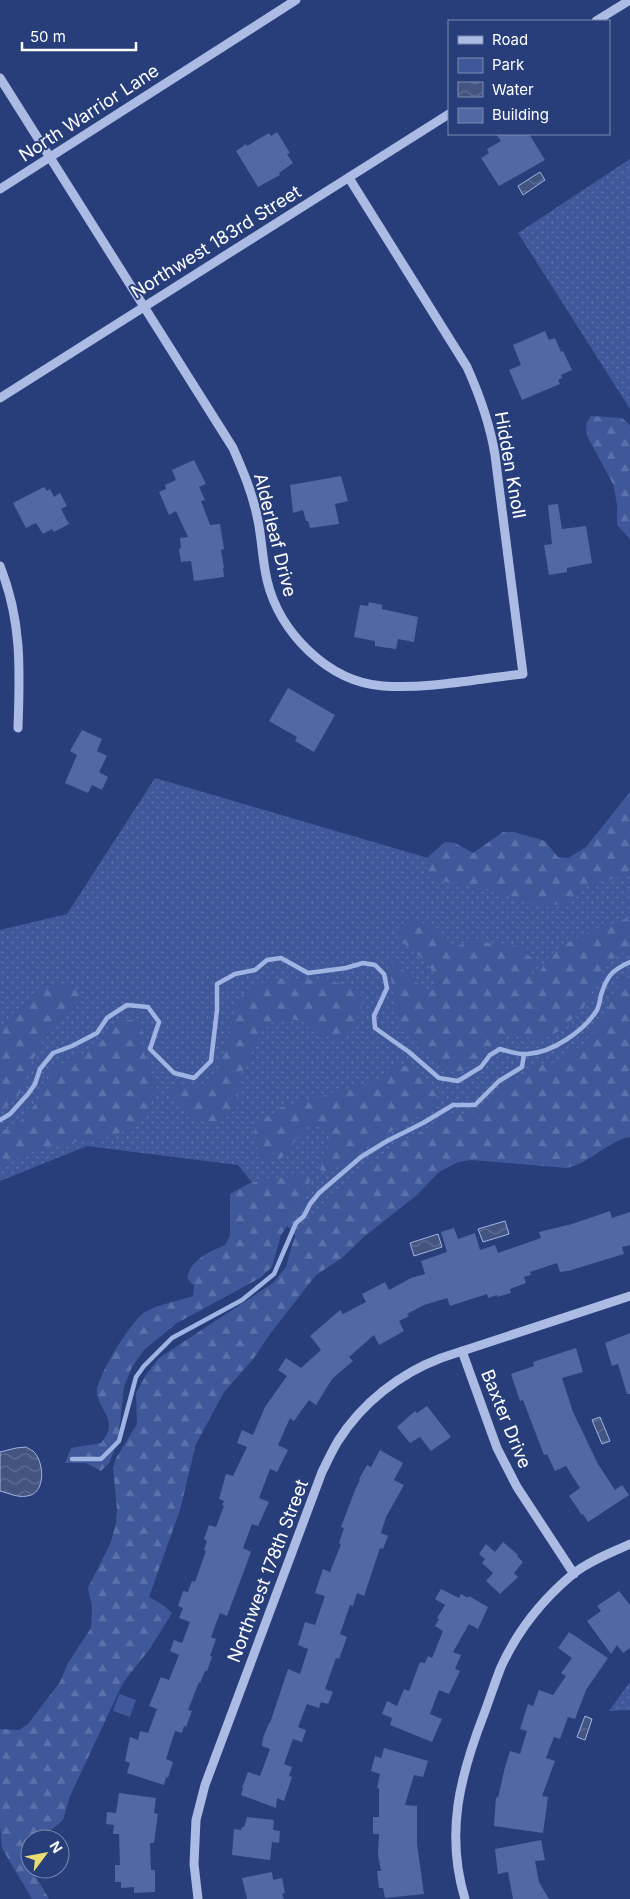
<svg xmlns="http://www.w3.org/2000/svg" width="630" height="1899" font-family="Inter,sans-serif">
<defs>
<pattern id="green-dots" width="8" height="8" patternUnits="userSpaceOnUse" patternTransform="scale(1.25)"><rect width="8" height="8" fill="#3e589a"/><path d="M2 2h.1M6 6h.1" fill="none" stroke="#5b71a9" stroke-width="1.8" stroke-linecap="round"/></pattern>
<pattern id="forest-firs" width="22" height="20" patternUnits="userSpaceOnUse" patternTransform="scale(1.25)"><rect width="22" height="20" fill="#3e589a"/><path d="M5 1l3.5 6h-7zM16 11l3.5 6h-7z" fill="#5b71a9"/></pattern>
<pattern id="water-waves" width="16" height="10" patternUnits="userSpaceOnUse" patternTransform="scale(1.25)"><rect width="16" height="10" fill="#435481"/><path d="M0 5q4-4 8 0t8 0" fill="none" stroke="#5f6e94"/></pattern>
</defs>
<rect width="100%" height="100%" fill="#273e7b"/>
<g fill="url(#green-dots)">
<polygon points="630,159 630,409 518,233"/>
<polygon points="155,778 554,895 630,805 630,1104 442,1164 298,1239 238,1165 87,1146 0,1181 0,930 67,914"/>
<polygon points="630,1682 630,1710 609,1711"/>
</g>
<g fill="url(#forest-firs)">
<polygon points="591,416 622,418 630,425 630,539 617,525 617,504 613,484 587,436 586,424"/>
<polygon points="630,792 630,871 624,876 590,884 564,904 542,906 491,891 441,881 431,875 426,865 429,856 445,842 455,843 473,853 503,832 514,832 545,841 558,857 568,858 586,847"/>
<path d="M630 917V949L609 961 584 1007 561 1030 543 1039 512 1035 502 1039 461 1072 451 1071 403 1030 398 1021 390 971 393 961 424 989 435 990C440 962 408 952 394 933L410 922 420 921 453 947 473 941 517 946 534 960 530 981C542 973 545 960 555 951 571 937 610 925 630 917Z"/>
<path d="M630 977V1137C606 1142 591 1163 566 1168L471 1160 458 1162 439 1172 417 1195 365 1236 342 1258 316 1275 270 1334 254 1358 224 1392 196 1444 180 1510 149 1597 163 1605 172 1613 151 1647 123 1683 70 1796 63 1820 41 1839H30V1850L24 1856 49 1899H32L2 1848 0 1826V1729L19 1730 28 1724 60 1682 68 1663 91 1628 92 1607 88 1588 111 1542 116 1522 117 1510 113 1468 116 1458 137 1424 136 1393 146 1375 159 1358 273 1283 286 1267 294 1238 331 1194 339 1189 354 1174 372 1163 396 1145 431 1126 438 1118 447 1113 469 1115 486 1104 500 1090 533 1067 553 1062 579 1047 587 1040 605 1015 621 981Z"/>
<path d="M270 978C297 980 342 976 364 994 362 1010 354 1031 340 1039L321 1033 312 1024 292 1019 272 1022 263 1027 240 1078 236 1109C231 1113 225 1118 220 1121 199 1131 184 1102 167 1093L173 1083 193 1089 211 1081 221 1063 237 1002 243 994Z"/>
<path d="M61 984 72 987 80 993 77 1004 71 1012 47 1034 29 1067 19 1095 4 1109H0V1025L7 1027C23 1008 35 989 61 984Z"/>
<path d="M132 1020 142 1024 141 1046 157 1085C152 1100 147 1114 134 1124 114 1141 84 1139 61 1144 39 1149 19 1155 0 1167V1131C30 1124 43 1091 54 1067 67 1060 82 1056 93 1048 111 1036 108 1021 132 1020Z"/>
<path d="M397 1062C416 1072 439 1081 438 1105L383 1136 331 1172 320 1170 326 1151 333 1138C314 1108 294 1144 280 1160L269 1162C258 1153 253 1140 255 1125L282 1107 376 1081Z"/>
<path d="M300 1176 310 1179 305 1200 281 1235 272 1267 260 1278 177 1323 144 1350 132 1367 124 1387 118 1441 109 1463 101 1471 86 1463H65L71 1448 101 1443C119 1421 102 1415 97 1394 94 1381 132 1319 145 1312 159 1304 178 1301 193 1296L194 1286 187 1278C192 1258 208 1253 225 1245L230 1236V1194L248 1184 268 1179Z"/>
</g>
<polygon fill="#3e589a" points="119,1694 136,1700 130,1717 113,1711"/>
<g fill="url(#water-waves)" stroke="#a0b4e4">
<polygon points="540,172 545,180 523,195 518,186"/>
<polygon points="505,1221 509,1234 483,1242 478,1229"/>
<polygon points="438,1234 442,1247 414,1256 410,1243"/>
<polygon points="600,1417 610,1441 602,1444 592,1420"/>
<path d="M26 1447C29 1449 31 1450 33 1451 45 1462 46 1494 27 1496 18 1498 8 1493 0 1491V1452L16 1448Z"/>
<polygon points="585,1716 592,1719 585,1740 577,1737"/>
</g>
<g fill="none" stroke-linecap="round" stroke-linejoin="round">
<g stroke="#a0b4e4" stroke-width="4.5">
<path d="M0 1120 10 1114 28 1094 35 1084 40 1069 53 1053 72 1046 97 1033 107 1018 127 1005 148 1007 159 1022 150 1049 174 1073 194 1078 211 1061 217 1010V984L235 974 255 970 267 960 281 958 308 973 346 968 363 963 375 965 384 974 387 988 374 1016 375 1028 409 1052 439 1078 458 1081 481 1067 490 1055 500 1049C508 1051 518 1055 527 1054 552 1053 584 1031 597 1010 599 1006 600 1000 601 995 607 976 612 970 630 962"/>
<polyline points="72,1459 101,1459 119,1441 136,1377 144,1366 172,1338 242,1300 274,1274 296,1223 304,1216 310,1204 319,1193 361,1157 387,1141 423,1123 453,1105 475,1105 499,1081 522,1067 524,1054"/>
</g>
</g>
<g fill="#5068a3">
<polygon points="277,132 290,153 287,154 293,163 279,173 280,175 258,187 236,151 246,144 247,146 269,133 271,136"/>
<polygon points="496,134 529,134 545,160 499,186 481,158 489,153 487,149 501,141"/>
<polygon points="545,331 549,340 555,338 561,352 563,351 572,370 561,375 562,378 558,380 560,384 522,400 509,370 521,365 513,345"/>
<polygon points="194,460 206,484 199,487 205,500 201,501 210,525 220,524 224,549 221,550 224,568 223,568 224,577 194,581 191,561 181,562 179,549 181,548 180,538 188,537 176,511 169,515 159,492 166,489 165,485 176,480 172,470"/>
<polygon points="341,476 348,501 335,504 339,524 310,528 308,521 306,521 303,510 293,513 290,485"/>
<polygon points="44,487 47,491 50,489 54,497 60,493 67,506 61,509 69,524 54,532 52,529 43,534 36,523 26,528 13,503"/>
<polygon points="558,504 562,529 586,526 592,563 567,568 567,572 549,575 544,545 552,544 548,505"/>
<polygon points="369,602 382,605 382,609 418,617 414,642 398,639 396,649 375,646 375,641 354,637 360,605 368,606"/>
<polygon points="288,688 335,715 314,752 295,741 297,737 269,721"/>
<polygon points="82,730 102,739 97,751 107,756 99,772 108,777 102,790 92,785 88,793 65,783 77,755 70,751"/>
<polygon points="610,1211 612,1218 630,1212 630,1245 622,1247 624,1254 568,1271 560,1272 557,1263 530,1272 531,1275 524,1277 526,1283 510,1289 511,1293 497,1297 497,1295 488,1298 487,1294 450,1306 447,1298 424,1305 407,1314 409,1316 399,1321 404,1331 379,1345 374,1335 349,1357 353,1361 332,1379 316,1405 309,1400 294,1421 290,1418 278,1445 288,1450 277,1472 270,1469 259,1498 269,1502 258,1526 252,1524 243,1548 251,1552 227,1616 220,1613 211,1637 216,1639 210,1656 212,1657 207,1671 205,1671 200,1683 199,1682 188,1710 192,1711 186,1727 184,1726 182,1733 175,1731 166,1759 173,1762 168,1778 166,1777 164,1785 127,1773 130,1763 125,1761 130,1737 138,1740 140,1731 148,1733 157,1709 149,1706 161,1677 169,1680 179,1655 170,1651 174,1640 182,1643 190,1622 179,1618 183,1608 178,1606 183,1591 188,1592 192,1581 195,1582 206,1551 204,1550 207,1541 204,1539 209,1525 216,1527 224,1506 222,1505 224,1501 219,1499 226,1474 233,1476 247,1447 237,1443 242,1430 253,1435 265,1407 287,1376 278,1370 286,1358 301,1368 321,1350 310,1336 340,1310 343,1314 366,1302 362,1294 385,1282 389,1290 411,1278 425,1274 421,1261 447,1252 441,1232 454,1228 458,1239 475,1233 480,1250 495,1245 498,1253 541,1238 539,1232 572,1224"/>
<polygon points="630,1333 630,1394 627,1394 618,1364 612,1366 605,1343"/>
<polygon points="576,1348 583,1372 562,1378 573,1412 598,1464 615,1490 622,1485 629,1495 588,1522 583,1514 582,1515 569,1496 580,1488 566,1466 555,1471 547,1454 544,1455 523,1400 520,1401 511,1374 534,1366 533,1362"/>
<polygon points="427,1406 451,1437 431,1451 420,1437 410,1443 397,1427 415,1411 417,1413"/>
<polygon points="380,1450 403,1463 394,1480 404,1485 386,1517 381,1533 388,1536 383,1549 380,1548 364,1596 357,1593 353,1606 350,1605 340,1634 347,1637 339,1659 336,1658 325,1689 333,1692 328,1704 321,1702 319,1708 307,1704 298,1727 306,1730 302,1742 293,1739 284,1764 292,1767 289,1776 292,1777 284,1801 277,1798 276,1808 241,1795 243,1788 242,1788 248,1772 260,1776 270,1749 262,1746 263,1738 269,1723 270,1723 288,1669 300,1674 308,1649 298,1645 305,1622 315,1625 325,1596 315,1593 323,1569 330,1572 341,1544 339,1543 344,1528 341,1527 355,1490 360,1480 359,1479 367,1465 371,1467"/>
<polygon points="503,1542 518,1555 517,1556 523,1562 514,1573 518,1577 500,1594 486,1581 493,1573 482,1563 485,1559 479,1554 486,1544 495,1552"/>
<polygon points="441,1589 459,1598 461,1594 468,1598 469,1596 488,1607 478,1629 469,1624 453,1652 461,1655 455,1669 460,1671 449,1694 439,1690 430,1714 442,1719 432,1742 390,1725 392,1718 382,1714 387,1701 397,1706 404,1689 409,1691 420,1662 425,1663 428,1656 432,1658 443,1631 435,1626 439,1619 437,1618 445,1605 435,1599"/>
<polygon points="619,1591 630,1605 630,1648 623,1653 617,1645 611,1654 587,1621 601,1611 597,1606"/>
<polygon points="569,1632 608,1658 586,1690 575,1719 568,1717 560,1739 554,1737 546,1758 555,1761 542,1796 548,1797 543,1833 494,1826 496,1797 498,1798 505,1767 510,1751 520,1754 527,1731 520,1729 528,1704 533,1706 539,1690 553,1695 566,1676 561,1673 572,1658 558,1648"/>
<polygon points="384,1748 428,1761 423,1777 414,1775 405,1805 417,1806 417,1844 424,1894 385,1898 383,1888 379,1888 377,1871 381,1871 378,1855 379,1834 373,1834 373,1817 379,1817 379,1788 377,1788 380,1774 371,1771 375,1756 381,1758"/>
<polygon points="119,1793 156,1798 154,1813 158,1814 154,1843 150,1843 151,1870 155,1870 155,1892 134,1893 134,1887 121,1888 121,1882 115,1882 115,1865 120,1865 119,1834 113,1834 114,1825 106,1824 107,1812 116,1813"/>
<polygon points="247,1817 274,1820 273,1830 280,1831 279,1843 272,1842 270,1860 232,1855 234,1829 241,1830 242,1827 244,1827"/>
<polygon points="541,1840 545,1860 535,1861 539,1882 549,1899 513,1899 508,1872 498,1874 495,1849"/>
<polygon points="272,1872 273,1880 282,1878 285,1893 282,1894 284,1899 247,1899 242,1878"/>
</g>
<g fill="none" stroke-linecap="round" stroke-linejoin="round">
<g stroke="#abbbe3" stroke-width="9">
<polyline points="596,21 630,0"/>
<path d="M0 78 233 448C243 471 252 492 257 516 262 537 262 559 267 580 279 632 328 682 383 686 429 689 477 679 523 674L495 455C490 424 480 396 467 367L349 178"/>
<polyline points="0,189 296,0"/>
<polyline points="0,398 449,114"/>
<path d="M0 566C22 621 20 670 18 728"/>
<polyline points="462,1351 497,1448 517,1487 574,1574"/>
<path d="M198 1899 194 1864 196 1820 205 1785 322 1472C327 1462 332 1451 338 1441 362 1403 399 1374 441 1358L630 1296"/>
<path d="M465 1899C445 1833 460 1776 484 1714 490 1698 495 1682 501 1667 517 1632 543 1599 573 1574 589 1561 611 1553 630 1544"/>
</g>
</g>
<g text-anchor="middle" stroke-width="4" stroke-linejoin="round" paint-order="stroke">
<g font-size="18" fill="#fff" stroke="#273e7b">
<text transform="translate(89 113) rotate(-33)" y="6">North Warrior Lane</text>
<text transform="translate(216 242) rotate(-32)" y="6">Northwest 183rd Street</text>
<text transform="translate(510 465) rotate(80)" y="6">Hidden Knoll</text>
<text transform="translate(275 535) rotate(76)" y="6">Alderleaf Drive</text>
<text transform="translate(506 1419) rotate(68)" y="6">Baxter Drive</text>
<text transform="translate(268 1571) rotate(-69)" y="6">Northwest 178th Street</text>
</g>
</g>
<rect x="448" y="20" width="162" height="115" fill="#273e7b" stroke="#7d8bb0"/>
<rect x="458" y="36" width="25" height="8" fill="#abbbe3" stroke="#7d8bb0"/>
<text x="492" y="45" font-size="15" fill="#ffffff">Road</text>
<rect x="458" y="58" width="25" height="15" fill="#3e589a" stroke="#7d8bb0"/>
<text x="492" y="70" font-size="15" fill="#ffffff">Park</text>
<rect x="458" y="82" width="25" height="15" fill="url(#water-waves)" stroke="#7d8bb0"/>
<text x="492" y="95" font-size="15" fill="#ffffff">Water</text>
<rect x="458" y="108" width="25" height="15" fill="#5068a3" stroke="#7d8bb0"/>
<text x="492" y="120" font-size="15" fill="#ffffff">Building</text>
<g transform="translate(45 1854) rotate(58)"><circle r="24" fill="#273e7b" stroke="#7d8bb0"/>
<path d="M0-4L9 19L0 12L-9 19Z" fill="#ebdc72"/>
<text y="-8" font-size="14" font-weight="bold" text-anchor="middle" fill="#ffffff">N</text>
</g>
<path d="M22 42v8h114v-8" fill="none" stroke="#ffffff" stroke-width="2.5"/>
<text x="30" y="42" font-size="15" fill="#ffffff" stroke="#273e7b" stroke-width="4" paint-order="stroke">50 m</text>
</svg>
